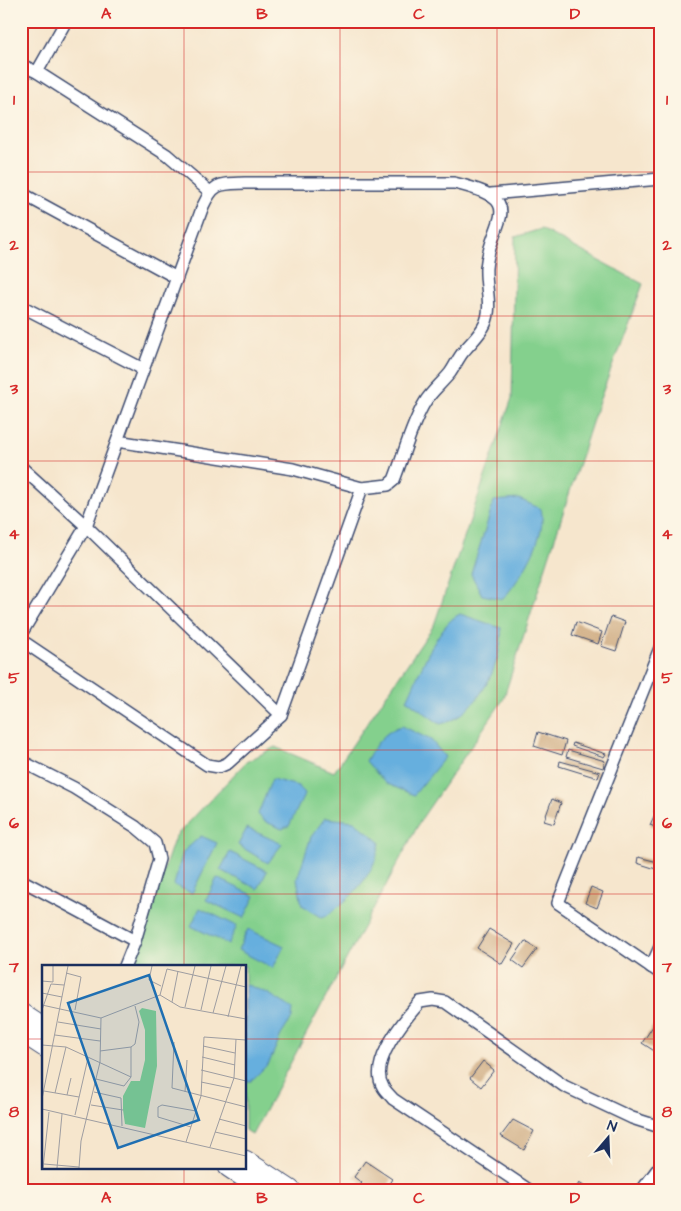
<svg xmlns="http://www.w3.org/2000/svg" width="681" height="1211" font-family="'Architects Daughter',sans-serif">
<rect width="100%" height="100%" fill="#fcf5e5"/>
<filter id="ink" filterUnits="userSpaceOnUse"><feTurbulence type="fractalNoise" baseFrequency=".02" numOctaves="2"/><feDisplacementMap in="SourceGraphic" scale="10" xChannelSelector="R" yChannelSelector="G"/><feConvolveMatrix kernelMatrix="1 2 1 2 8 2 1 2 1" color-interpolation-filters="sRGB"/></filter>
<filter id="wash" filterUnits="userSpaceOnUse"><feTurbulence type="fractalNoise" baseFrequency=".0096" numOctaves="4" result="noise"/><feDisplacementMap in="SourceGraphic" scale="20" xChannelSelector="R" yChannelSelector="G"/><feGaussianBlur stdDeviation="1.12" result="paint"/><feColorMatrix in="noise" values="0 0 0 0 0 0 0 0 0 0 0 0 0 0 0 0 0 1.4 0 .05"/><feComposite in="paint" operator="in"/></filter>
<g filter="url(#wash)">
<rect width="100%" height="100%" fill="#f6e6cd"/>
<polygon fill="#84d08d" stroke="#508076" points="541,229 643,284 597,407 503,700 422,818 252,1135 245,1130 245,966 133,966 139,941 175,837 246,762 275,747 334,772 434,625 512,398 515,237"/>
<g fill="#66afde" stroke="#406f9e">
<path d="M519 499 541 509C548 536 520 579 503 599L482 595 471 574 494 501Z"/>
<path d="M460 614 501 628C504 662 476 718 440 724L407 700C418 677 437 624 460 614Z"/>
<path d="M402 726 431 740 445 757 414 795 385 783 366 761C375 745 384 731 402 726Z"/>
<polygon points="272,779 298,786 305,793 289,826 282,829 264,821 258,814"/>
<path d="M325 818 354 821 380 842C376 874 349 901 323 918L302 905 297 879 311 837Z"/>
<polygon points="247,828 282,844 268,863 238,845"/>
<polygon points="201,836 217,843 192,893 174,885 183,852"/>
<polygon points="230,852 267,871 258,889 220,870"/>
<polygon points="217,878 255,896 244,918 206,900"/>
<polygon points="200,908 237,926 228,944 191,926"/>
<polygon points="248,929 284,946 273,968 238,950"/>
<polygon points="245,984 269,994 293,1009 292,1018 281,1035 269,1063 251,1081 245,1081"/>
</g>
<g id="blocks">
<g fill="#d0ad84">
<polygon points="611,617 625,622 616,651 601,646"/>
<polygon points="576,622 602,632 598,644 572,635"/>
<polygon points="538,732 566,741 562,755 534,746"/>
<polygon points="573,743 606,754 604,757 572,746"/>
<polygon points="568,750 605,761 603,768 566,757"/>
<polygon points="560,761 600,772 598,778 559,766"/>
<polygon points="658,798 660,798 660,814 654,812"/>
<polygon points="552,799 561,803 554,824 544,821"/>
<polygon points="654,816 660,818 660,829 650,825"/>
<polygon points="638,857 658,862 656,869 637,863"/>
<polygon points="591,887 603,892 597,908 585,903"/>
<polygon points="489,929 514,944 502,964 477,948"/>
<polygon points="525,941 537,949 523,968 512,960"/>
<polygon points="657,1020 660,1021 660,1046 656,1052 642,1043"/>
<polygon points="483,1061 494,1070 481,1087 470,1078"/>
<polygon points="513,1120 534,1131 524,1150 501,1136"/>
<polygon points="365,1161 392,1179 385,1190 364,1190 359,1186 362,1183 354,1177"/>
<polygon points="579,1183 590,1190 575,1190"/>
</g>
</g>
</g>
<g filter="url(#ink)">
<use href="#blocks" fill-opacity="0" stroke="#3c4a6f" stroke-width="1"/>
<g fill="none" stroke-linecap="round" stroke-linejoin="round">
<defs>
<g id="minor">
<polyline points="21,65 37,72 167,155 210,192"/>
<polyline points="37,72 66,21"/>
<polyline points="21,193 177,278"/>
<polyline points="491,194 660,179"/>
<polyline points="21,306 143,369"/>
<polyline points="21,467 86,526 281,715"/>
<path d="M21 634 86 526 203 206C214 182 220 184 245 183H454C532 201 490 219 486 268 485 287 493 307 485 324 480 335 471 342 464 351 458 358 455 366 450 373 442 383 431 392 425 402 411 425 404 455 394 480L388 485 362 488 293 469 117 441"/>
<polyline points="21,640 207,765 219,767 228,763 281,715 362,488"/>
<polyline points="660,648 558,903 660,973"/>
<polyline points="21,761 74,788 136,827 155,843 159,859 135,941 125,966"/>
<polyline points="21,880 135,941"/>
<polyline points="651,967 660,947"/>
<path d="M529 1190 393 1099C390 1095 385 1091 383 1087 368 1063 404 1020 420 1002L433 1000 445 1002 564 1086 632 1118 660 1127"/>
<polyline points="642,1190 660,1166"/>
</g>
<g id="primary">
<polyline points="21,1013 44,1028"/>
<polyline points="21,1032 44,1047"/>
<polyline points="245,1160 291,1190"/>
<polyline points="228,1167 262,1190"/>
</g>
</defs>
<use href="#minor" stroke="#3c4a6f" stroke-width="14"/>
<use href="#primary" stroke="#3c4a6f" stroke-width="21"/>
<use href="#minor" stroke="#fff" stroke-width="11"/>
<use href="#primary" stroke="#fff" stroke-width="19"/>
</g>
</g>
<path fill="none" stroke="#d62828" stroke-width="1" stroke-opacity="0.55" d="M184 21V966M340 21V1190M497 21V1190M21 172H660M21 316H660M21 461H660M21 606H660M21 750H660M21 894H660M21 1039H44M245 1039H660M184 1167V1190"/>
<g transform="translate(42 965)">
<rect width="204" height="204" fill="#f6e6cd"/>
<path d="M100 43 114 46 115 101 103 163 83 159 81 145V131L89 116H98L103 95V65L97 46Z" fill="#84d08d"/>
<path fill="none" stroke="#9e9da1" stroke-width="1" d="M110 1 107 15 119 21M24 8 39 12 33 45M0 16 11 17V1M0 28 20 32M118 30 125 4 204 22M118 30 138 42 204 54M130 37 136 6M0 40 59 53M143 42 153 1M0 45 9 19 22 20M159 45 169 1M171 48 184 1M186 52 199 1M16 57 59 64M13 70 58 76M132 77 130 123 204 142M0 80 24 82 89 112M161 81 193 88M58 86 89 82M160 92 193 100M159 105 204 116M54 114 82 121 89 112V82L93 79 97 57 93 41M159 117 188 123M2 126 37 132M52 127 79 133 80 161M143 127 145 95M13 128 24 82M25 130 29 113M0 134 26 1M49 140 81 145M0 144 204 191M33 150 46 93M177 154 204 161M149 162 116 152V142L120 140 154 146M173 167 204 174M144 177 159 131 162 72 204 75M168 182 192 113 194 74M2 199 37 202M1 203 7 147M15 203 20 149M37 203 39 176 58 97 59 53 118 30"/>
<path fill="#1f6fb2" fill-opacity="0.15" stroke="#1f6fb2" stroke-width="2.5" d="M107 10 157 155 76 183 26 38Z"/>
<rect width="204" height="204" fill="none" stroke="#1b2f5e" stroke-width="2.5"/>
</g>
<rect width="681" height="1211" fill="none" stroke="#fcf5e5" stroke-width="55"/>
<g transform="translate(608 1138) rotate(19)" stroke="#fcf5e5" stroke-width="4" paint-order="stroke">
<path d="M0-4L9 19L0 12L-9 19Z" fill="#1b2f5e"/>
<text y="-8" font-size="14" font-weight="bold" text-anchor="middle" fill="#1b2f5e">N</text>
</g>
<rect x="28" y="28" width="626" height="1156" fill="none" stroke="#d62828" stroke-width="2"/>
<g font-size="16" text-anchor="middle" font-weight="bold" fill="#d62828">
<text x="106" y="19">A</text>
<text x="262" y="19">B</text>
<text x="419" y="19">C</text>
<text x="575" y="19">D</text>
<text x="14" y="105">1</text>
<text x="667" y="105">1</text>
<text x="14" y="250">2</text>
<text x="667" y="250">2</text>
<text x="14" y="394">3</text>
<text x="667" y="394">3</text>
<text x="14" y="539">4</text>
<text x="667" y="539">4</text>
<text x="14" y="683">5</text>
<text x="667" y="683">5</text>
<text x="14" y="828">6</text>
<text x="667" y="828">6</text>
<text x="14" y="972">7</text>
<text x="667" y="972">7</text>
<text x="14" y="1117">8</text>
<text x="667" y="1117">8</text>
<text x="106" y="1203">A</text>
<text x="262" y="1203">B</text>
<text x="419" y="1203">C</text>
<text x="575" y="1203">D</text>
</g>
</svg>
